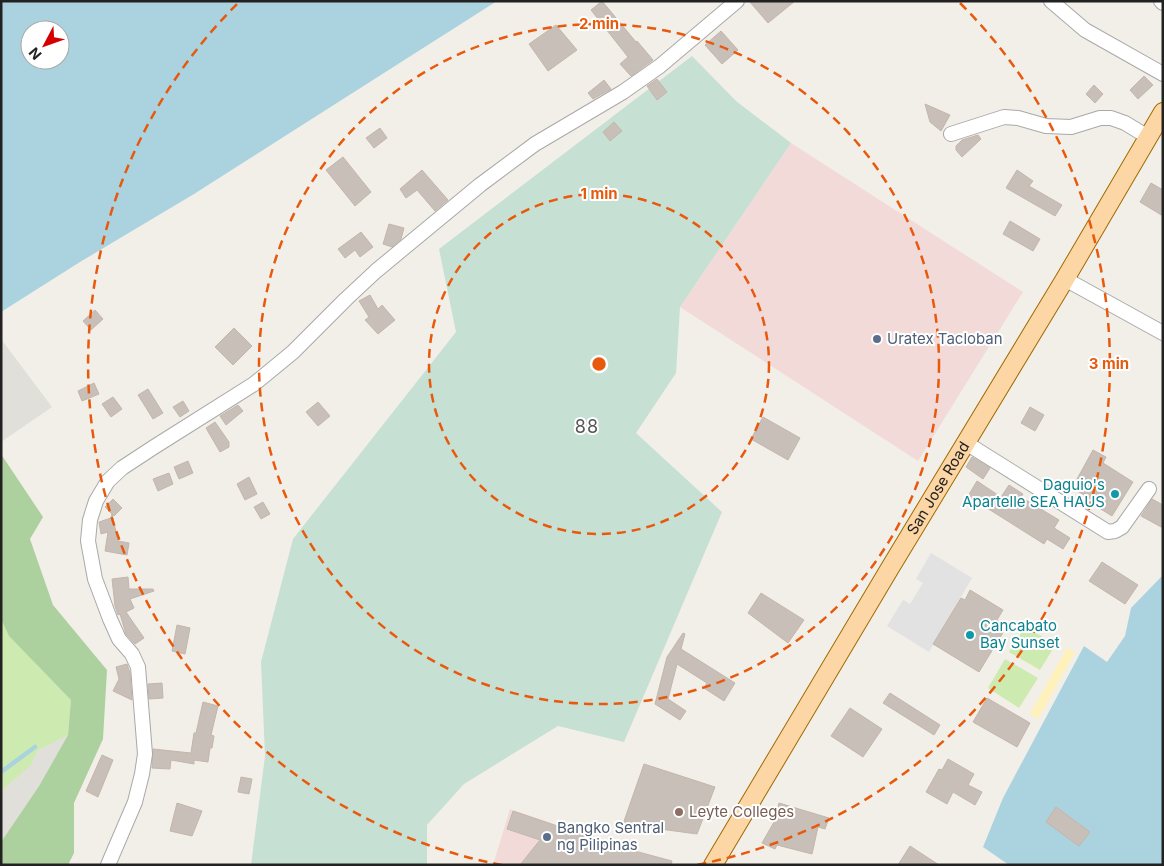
<svg xmlns="http://www.w3.org/2000/svg" width="1164" height="866" font-family="Inter,sans-serif">
<rect width="100%" height="100%" fill="#f2efe9"/>
<g fill="#f2dad9">
<polygon points="791,143 1023,292 918,461 680,307"/>
<polygon points="510,809 676,865 493,865"/>
</g>
<g fill="#e1dfda">
<polygon points="1,339 52,407 1,442"/>
<polygon points="1,619 9,636 71,700 68,735 39,786 1,842"/>
</g>
<g fill="#cdebb0">
<polygon points="1,619 9,636 71,700 68,735 38,750 30,766 1,791"/>
<polygon points="1025,627 1056,644 1040,670 1009,652"/>
<polygon points="1005,659 1038,678 1019,708 988,688"/>
</g>
<polygon fill="#add19e" points="1,454 43,517 30,539 53,605 107,670 103,739 74,803 74,853 68,865 1,865 1,842 39,786 68,735 71,700 9,636 1,619"/>
<polygon fill="#c6e0d4" points="692,56 736,101 791,143 680,307 676,373 636,433 722,512 624,742 558,726 464,784 427,825 427,865 251,865 265,756 261,662 293,539 456,332 439,249"/>
<polygon fill="#fff1ba" points="1067,648 1075,652 1038,719 1030,714"/>
<polygon fill="#e2e2e2" points="931,553 972,578 929,652 887,626 903,600 910,604 923,583 916,579"/>
<g fill="#aad3df" fill-rule="evenodd">
<path d="M1 1H497L194 194 80 262 1 312ZM30 30H60V60H30Z"/>
<polygon points="1163,575 1163,865 1009,865 983,847 1003,798 1084,646 1107,662 1125,636 1131,608"/>
</g>
<g fill="none" stroke-linecap="round" stroke-linejoin="round">
<polyline stroke="#aad3df" stroke-width="4.5" points="1,772 35,747"/>
</g>
<g fill="#c7bfb8" stroke="#c4b6ab">
<polygon points="602,1 636,42 637,41 653,60 631,76 620,64 628,57 591,10"/>
<polygon points="749,1 795,1 768,23"/>
<polygon points="556,25 577,50 548,71 529,44"/>
<polygon points="721,31 738,50 722,64 705,45"/>
<polygon points="1144,76 1153,85 1138,99 1130,90"/>
<polygon points="657,79 667,92 657,100 647,86"/>
<polygon points="604,80 611,89 593,99 588,93"/>
<polygon points="1094,85 1103,94 1095,103 1086,94"/>
<polygon points="925,104 950,115 941,131 930,122"/>
<polygon points="614,122 622,131 610,141 603,132"/>
<polygon points="380,128 387,138 374,148 366,138"/>
<polygon points="978,135 981,139 962,157 956,150 956,146 962,140"/>
<polygon points="343,157 371,192 355,206 326,170"/>
<polygon points="422,170 448,200 435,211 417,190 406,198 400,189"/>
<polygon points="1017,170 1033,181 1029,186 1062,205 1055,216 1006,188"/>
<polygon points="1151,183 1163,190 1163,216 1140,202"/>
<polygon points="1010,221 1040,239 1033,251 1003,234"/>
<polygon points="389,224 404,228 401,239 392,247 383,244"/>
<polygon points="361,232 373,247 360,257 355,250 345,258 338,249"/>
<polygon points="370,295 378,309 382,305 395,320 378,334 365,320 369,317 359,301"/>
<polygon points="95,310 103,319 91,330 83,321"/>
<polygon points="234,328 252,346 233,365 215,347"/>
<polygon points="94,383 99,394 82,401 78,391"/>
<polygon points="148,389 163,413 153,419 138,395"/>
<polygon points="113,397 122,409 111,417 102,404"/>
<polygon points="183,401 189,411 180,417 173,407"/>
<polygon points="318,402 330,416 318,426 306,412"/>
<polygon points="238,405 243,411 226,425 220,416"/>
<polygon points="1030,407 1044,415 1035,431 1021,423"/>
<polygon points="763,417 800,438 788,460 751,439"/>
<polygon points="215,422 229,442 229,447 220,452 206,428"/>
<polygon points="1093,450 1106,457 1103,463 1133,482 1112,516 1096,506 1098,503 1072,488"/>
<polygon points="972,457 990,468 983,479 966,467"/>
<polygon points="188,461 193,473 179,479 174,467"/>
<polygon points="169,473 173,484 158,491 153,479"/>
<polygon points="249,477 257,494 245,500 237,484"/>
<polygon points="977,481 1001,497 1009,485 1023,494 1021,497 1059,520 1054,528 1070,538 1063,549 1047,539 1044,544 968,496"/>
<polygon points="113,499 122,508 114,516 112,514 118,541 129,543 127,555 105,551 108,532 101,534 99,522 111,518 112,514 105,507"/>
<polygon points="1152,499 1163,505 1163,528 1141,516"/>
<polygon points="263,502 270,514 261,519 254,507"/>
<polygon points="1102,562 1138,585 1125,604 1089,581"/>
<polygon points="128,577 129,589 153,589 154,591 130,599 134,608 126,612 144,638 135,644 126,634 120,614 118,615 115,606 112,579"/>
<polygon points="970,590 1003,610 997,620 1007,626 979,672 933,644 961,598 965,600"/>
<polygon points="761,593 804,620 788,643 748,613"/>
<polygon points="177,625 190,628 185,654 172,651"/>
<polygon points="683,633 685,634 681,649 735,683 724,701 704,688 707,683 677,664 668,699 686,711 680,720 655,704 667,657"/>
<polygon points="127,664 130,673 132,700 113,691 119,679 116,667"/>
<polygon points="162,683 163,698 149,699 148,684"/>
<polygon points="890,693 940,725 934,735 883,703"/>
<polygon points="987,698 1030,723 1017,747 973,722"/>
<polygon points="203,702 218,706 211,735 214,736 212,748 210,748 208,762 194,760 194,764 171,760 170,769 152,768 153,749 191,753 194,733 196,733"/>
<polygon points="850,708 882,729 863,757 831,736"/>
<polygon points="102,755 113,760 98,797 86,791"/>
<polygon points="948,759 974,774 968,785 982,792 975,805 953,792 947,804 926,792 939,769 942,770"/>
<polygon points="644,764 715,787 697,834 623,824"/>
<polygon points="241,777 252,779 249,794 238,792"/>
<polygon points="177,803 202,811 192,836 170,831"/>
<polygon points="779,803 829,818 825,829 818,827 812,854 777,845 775,849 762,843 774,822"/>
<polygon points="1056,807 1090,832 1079,846 1046,822"/>
<polygon points="513,811 616,846 672,861 671,865 520,865 540,840 507,829"/>
<polygon points="910,846 939,865 898,865"/>
</g>
<g fill="none" stroke-linecap="round" stroke-linejoin="round">
<defs>
<g id="minor">
<polyline points="1051,1 1085,30 1163,74"/>
<polyline points="1161,1 1163,3"/>
<polyline points="951,134 1004,117 1018,118 1046,126 1071,127 1100,118 1111,118 1125,123 1148,137"/>
<polyline points="1065,279 1163,333"/>
<polyline points="966,443 1108,532 1115,531 1122,527 1149,489"/>
<polyline points="108,865 135,802 142,774 145,754 138,667 132,654 119,639 110,619 95,579 88,541 90,520 96,501 108,481 122,468 154,447 254,384 293,352 346,299 376,271 480,185 535,144 623,92 660,66 737,1"/>
</g>
<g id="major">
<path id="s1" d="M713 865 890 568 1065 279 1163 112"/>
</g>
</defs>
<use href="#minor" stroke="#a9a9a9" stroke-width="16"/>
<use href="#major" stroke="#a06b00" stroke-width="20"/>
<use href="#minor" stroke="#fff" stroke-width="14"/>
<use href="#major" stroke="#fcd6a4" stroke-width="18"/>
</g>
<g fill="none" stroke="#e8590c" stroke-width="2.5" stroke-dasharray="9 6">
<circle cx="599" cy="364" r="170"/>
<circle cx="599" cy="364" r="340"/>
<path d="M502 865A510 510 0 0 1 238 3M960 3A510 510 0 0 1 696 865"/>
</g>
<g fill="#5c6f8a" stroke="#fff" stroke-width="2">
<circle cx="877" cy="339" r="5"/>
<circle cx="547" cy="837" r="5"/>
</g>
<g fill="#0f9aa8" stroke="#fff" stroke-width="2">
<circle cx="1115" cy="494" r="5"/>
<circle cx="970" cy="635" r="5"/>
</g>
<circle fill="#8d6e63" stroke="#fff" stroke-width="2" cx="679" cy="812" r="5"/>
<g text-anchor="middle" stroke-width="4" stroke-linejoin="round" paint-order="stroke">
<g font-size="15" fill="#4e5e75" stroke="#fff" text-anchor="start">
<text x="887" y="344">Uratex Tacloban</text>
<text x="557" y="833">Bangko Sentral<tspan x="557" dy="17">ng Pilipinas</tspan></text>
</g>
<g font-size="15" fill="#0d838f" stroke="#fff" text-anchor="end">
<text x="1105" y="490">Daguio's<tspan x="1105" dy="17">Apartelle SEA HAUS</tspan></text>
<text x="980" y="631" text-anchor="start">Cancabato<tspan x="980" dy="17">Bay Sunset</tspan></text>
</g>
<g font-size="15" fill="#222" stroke="#fff">
<text dy="5" stroke="none"><textPath href="#s1" startOffset="439">San Jose Road</textPath></text>
</g>
<g font-size="15" fill="#785e54" stroke="#fff" text-anchor="start">
<text x="689" y="817">Leyte Colleges</text>
</g>
<g font-size="18" letter-spacing="1" fill="#555" stroke="#fff">
<text x="587" y="433">88</text>
</g>
</g>
<circle cx="599" cy="364" r="8" fill="#e8590c" stroke="#fff" stroke-width="2.5"/>
<g font-size="15" text-anchor="middle" font-weight="bold" fill="#e8590c" stroke="#fff" stroke-width="4" stroke-linejoin="round" paint-order="stroke">
<text x="599" y="29">2 min</text>
<text x="599" y="199">1 min</text>
<text x="1109" y="369">3 min</text>
</g>
<rect width="1164" height="866" fill="none" stroke="#222222" stroke-width="5"/>
<g transform="translate(45 45) rotate(229)"><circle r="24" fill="#ffffff" stroke="#a7a7a7"/>
<path d="M0-4L9 19L0 12L-9 19Z" fill="#d40000"/>
<text y="-8" font-size="14" font-weight="bold" text-anchor="middle" fill="#222222">N</text>
</g>
</svg>
